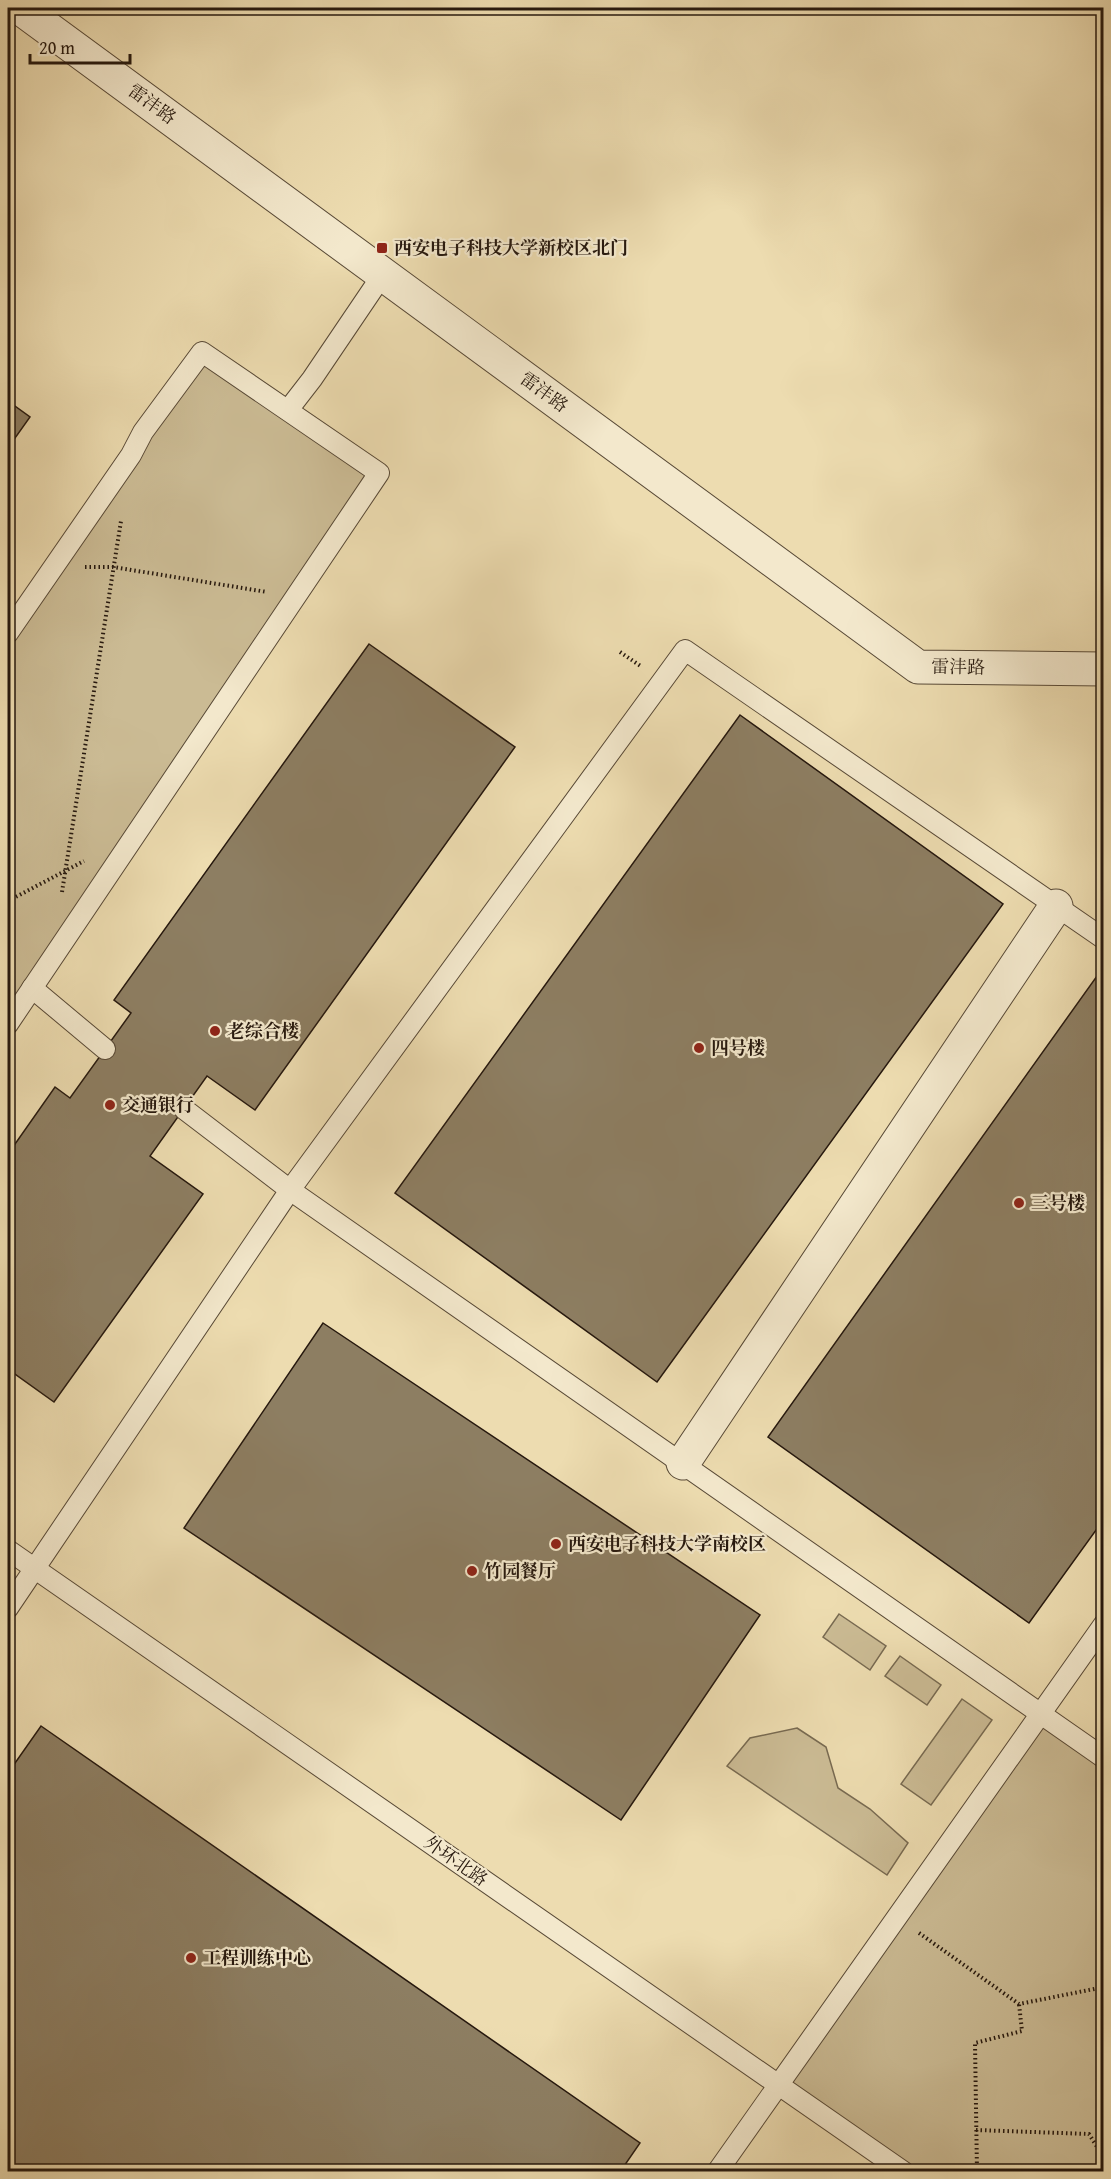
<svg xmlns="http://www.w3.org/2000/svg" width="1111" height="2179" font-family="'Gentium Book Plus','Noto Serif SC',serif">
<rect width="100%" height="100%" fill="#eddcb0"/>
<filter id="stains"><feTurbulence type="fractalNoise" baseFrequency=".00333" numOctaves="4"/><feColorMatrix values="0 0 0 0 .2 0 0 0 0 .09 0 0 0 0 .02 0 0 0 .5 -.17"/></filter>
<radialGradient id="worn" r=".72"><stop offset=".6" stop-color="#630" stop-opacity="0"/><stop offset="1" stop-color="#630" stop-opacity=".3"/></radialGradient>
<g fill="#cbbb94" stroke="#786a51" stroke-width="1.5">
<polygon points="202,352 379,473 8,1025 8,633"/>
<polygon points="839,1614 886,1646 870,1670 823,1637"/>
<polygon points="900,1656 941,1685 927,1705 885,1676"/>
<polygon points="962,1699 992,1720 931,1805 901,1784"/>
<polygon points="1040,1714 1103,1758 1103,2171 904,2171 778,2083"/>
<polygon points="797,1728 826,1747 838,1788 870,1809 908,1843 887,1875 727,1766 750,1738"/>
</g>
<g fill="#8d7e62" stroke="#26180e" stroke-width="1.5">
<polygon points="8,401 30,417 8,448"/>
<polygon points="369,644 515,747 255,1110 207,1076 150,1156 203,1194 54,1402 8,1369 8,1154 55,1087 70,1098 131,1013 114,1000"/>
<polygon points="740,715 1003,904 657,1382 395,1193"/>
<polygon points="1102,969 1104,1519 1029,1623 768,1437"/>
<polygon points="323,1323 760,1615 621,1820 184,1528"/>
<polygon points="41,1726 640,2143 620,2172 8,2172 8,1773"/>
</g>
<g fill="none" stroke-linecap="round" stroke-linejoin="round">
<defs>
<g id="service">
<polyline points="288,410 312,379 383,274"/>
<polyline points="8,633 131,455 143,432 202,352 379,473 8,1024"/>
<polyline points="32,988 105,1049"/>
<polyline points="184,1109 290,1190 1104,1758"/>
<polyline points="8,1550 904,2172"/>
<polyline points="8,1608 290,1190 685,650 1104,939"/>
<polyline points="717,2172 1104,1624"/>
</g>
<g id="minor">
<polyline points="20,8 918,667 1104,669"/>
<polyline points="683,1463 1056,906"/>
</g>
</defs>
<use href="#service" stroke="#584936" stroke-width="22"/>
<use href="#minor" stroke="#584936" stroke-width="35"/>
<g stroke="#26180e" stroke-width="4" stroke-dasharray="1.5 3" stroke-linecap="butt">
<polyline points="85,567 113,567 267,592"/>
<polyline points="620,652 642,667"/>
<polyline points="62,892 121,521"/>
<polyline points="8,901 84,861"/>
<polyline points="919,1933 1019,2004 1104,1987"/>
<polyline points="976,2130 1089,2134 1104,2158"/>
<polyline points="977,2172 975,2043 1022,2031 1019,2004"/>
<polyline points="1087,2172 1104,2169"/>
</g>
<use href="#service" stroke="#f3e8cc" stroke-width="20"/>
<use href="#minor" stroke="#f3e8cc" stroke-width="33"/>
</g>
<g fill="#8f2418" stroke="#f3e8cc" stroke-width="2">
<rect x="376" y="242" width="12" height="12" rx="3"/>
<circle cx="215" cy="1031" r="6"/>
<circle cx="699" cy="1048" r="6"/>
<circle cx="110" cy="1105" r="6"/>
<circle cx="1019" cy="1203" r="6"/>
<circle cx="556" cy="1544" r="6"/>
<circle cx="472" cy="1571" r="6"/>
<circle cx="191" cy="1958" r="6"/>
</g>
<g text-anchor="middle" stroke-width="4.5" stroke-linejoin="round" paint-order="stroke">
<g font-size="18" fill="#26180e" stroke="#f3e8cc">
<text transform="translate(152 104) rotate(36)" y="6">雷沣路</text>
<text transform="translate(544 392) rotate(36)" y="6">雷沣路</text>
<text transform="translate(958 667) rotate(1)" y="6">雷沣路</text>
<text transform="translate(456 1861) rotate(35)" y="6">外环北路</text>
</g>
<g font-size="18" font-weight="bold" fill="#26180e" stroke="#f3e8cc" text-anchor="start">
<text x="394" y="254">西安电子科技大学新校区北门</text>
<text x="227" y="1037">老综合楼</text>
<text x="711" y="1054">四号楼</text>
<text x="122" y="1111">交通银行</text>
<text x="1031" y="1209">三号楼</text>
<text x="568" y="1550">西安电子科技大学南校区</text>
<text x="484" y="1577">竹园餐厅</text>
<text x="203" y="1964">工程训练中心</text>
</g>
</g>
<rect width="1111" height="2179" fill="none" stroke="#eddcb0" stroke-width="30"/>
<rect x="9" y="9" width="1093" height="2161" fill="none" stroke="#26180e" stroke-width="3"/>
<rect x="15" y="15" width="1081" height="2149" fill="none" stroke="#26180e" stroke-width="1.5"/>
<path d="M30 54v9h100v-9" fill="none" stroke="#26180e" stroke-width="3"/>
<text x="39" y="54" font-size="18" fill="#26180e" stroke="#f3e8cc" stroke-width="4.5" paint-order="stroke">20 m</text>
<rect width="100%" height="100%" filter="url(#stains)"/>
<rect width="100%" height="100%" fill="url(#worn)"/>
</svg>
